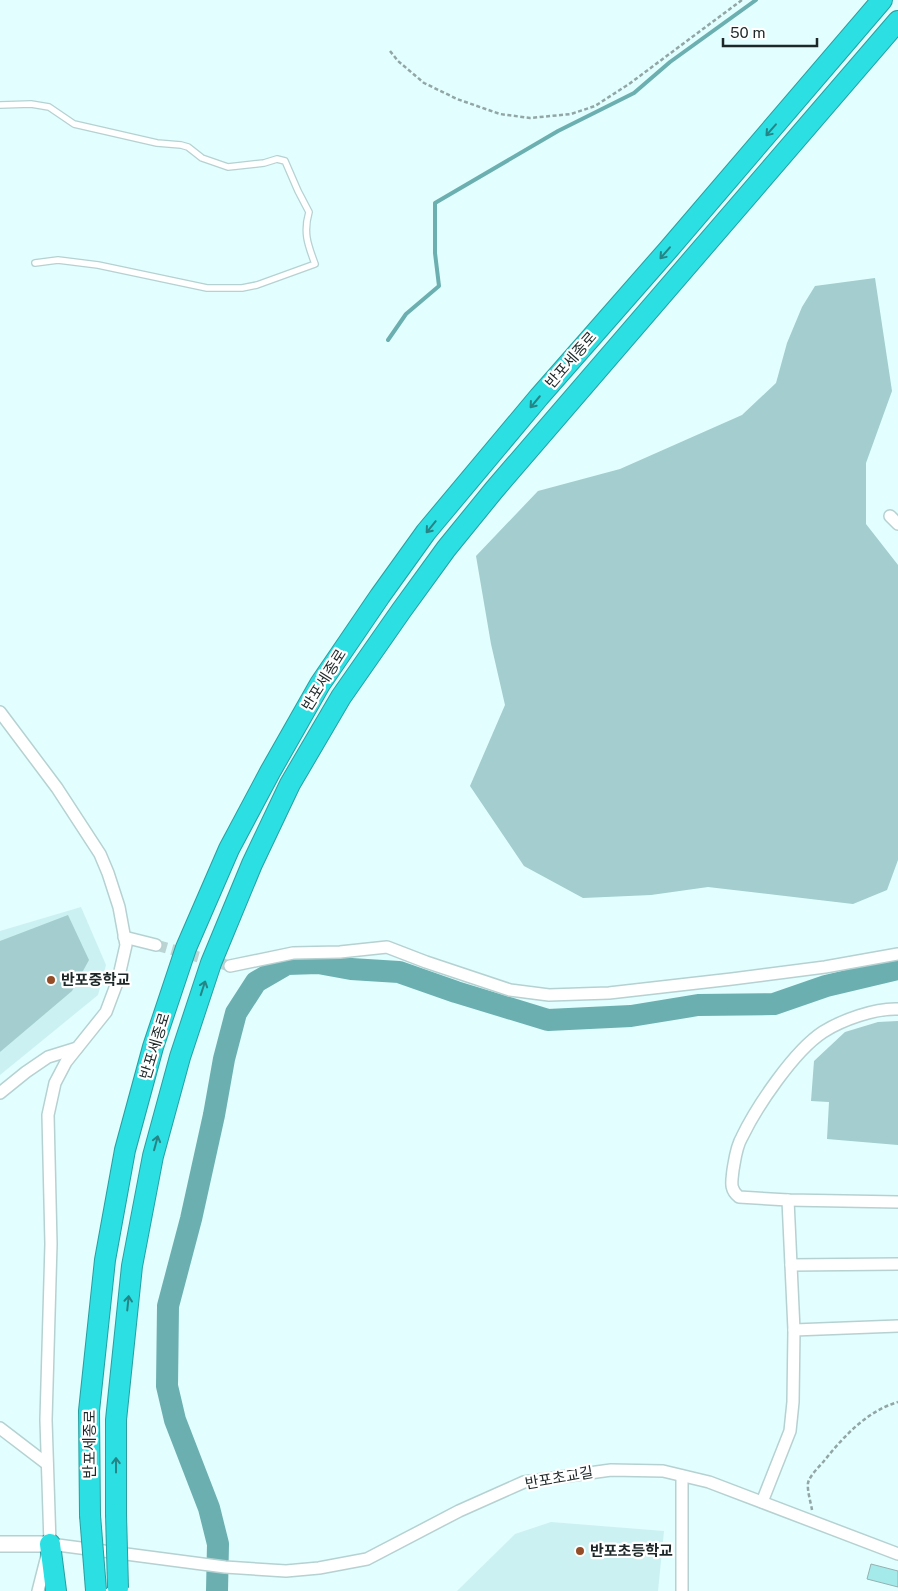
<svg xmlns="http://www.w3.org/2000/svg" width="898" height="1591" font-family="'Public Sans','Noto Sans KR',sans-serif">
<rect width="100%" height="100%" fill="#e2fefe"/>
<g fill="#ccf1f2">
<polygon points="81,907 106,965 98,995 0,1075 0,931"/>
<polygon points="551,1522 664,1531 658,1591 457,1591 515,1534"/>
</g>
<g fill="#a3cdce">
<polygon points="875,278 892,391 866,463 866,524 898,565 898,860 887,890 853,904 708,887 651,895 583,898 524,866 470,786 505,705 491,644 476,556 538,491 620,469 742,415 776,383 787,343 802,307 815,286"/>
<polygon points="68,915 89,960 72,991 0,1052 0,941"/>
<polygon points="898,1021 898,1145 827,1139 829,1102 811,1101 814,1061 845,1032 878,1022"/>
</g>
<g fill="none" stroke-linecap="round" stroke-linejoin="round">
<polyline stroke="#6bafb0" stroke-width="4" points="388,340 406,314 439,286 435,253 435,203 558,131 634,93 670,62 756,0"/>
<polyline stroke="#6bafb0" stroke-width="22" points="217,1591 218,1544 209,1508 175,1420 167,1386 168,1306 191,1219 214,1115 224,1059 236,1013 256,982 287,964 318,963 351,969 399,972 456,992 548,1020 631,1016 698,1005 774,1004 826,986 898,969"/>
</g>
<polygon fill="#a4eaeb" stroke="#96b0b0" points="871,1564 898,1571 898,1587 867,1579"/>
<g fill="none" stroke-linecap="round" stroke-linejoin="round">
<polyline stroke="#bbd3d3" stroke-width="11" stroke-dasharray="11 5.5" stroke-linecap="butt" points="156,945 230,966"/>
<defs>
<path id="lane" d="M0 105 31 104 49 107 74 124 157 143 181 145 188 147 202 158 228 167 264 163 277 159 285 161 298 191 309 212C303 233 308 245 315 264L257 285 242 288H207L98 265 58 260 35 263"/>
<g id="street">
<polyline points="890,516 898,524"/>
<polyline points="0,712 57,788 100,854 108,873 119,907 126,945 118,980 106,1012 66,1062 55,1083 48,1115 51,1244 46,1420 50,1544 38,1591"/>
<polyline points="124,937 156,945"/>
<polyline points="230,966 293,953 340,952 387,947 426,962 510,990 549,995 609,993 732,979 825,967 898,954"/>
<path d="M898 1009C875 1008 842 1020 823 1032 794 1051 757 1106 742 1137 736 1147 735 1159 733 1170 732 1181 729 1189 739 1197L788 1200 898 1202"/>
<polyline points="0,1093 26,1072 48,1057 77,1048"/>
<polyline points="791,1265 898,1264"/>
<polyline points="794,1330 898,1326"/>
<polyline points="0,1428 47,1464"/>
<polyline points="682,1476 682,1591"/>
<polyline points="762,1502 790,1431 793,1402 794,1330 788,1200"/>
<polyline points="50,1544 225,1567 286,1571 319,1568 367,1559 459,1511 524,1482 611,1470 663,1471 709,1482 898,1554"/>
</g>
<polyline id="secondary" points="0,1544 50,1544"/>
<g id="highway">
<polyline points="116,1514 116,1420 132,1266 153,1156 180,1057 211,963 252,864 290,784 341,697 401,611 446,549 494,490 898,21"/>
<polyline points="90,1515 89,1411 105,1260 125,1150 153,1047 186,948 229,849 270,772 320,684 380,596 426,532 539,397 668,250 882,0"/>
<polyline points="50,1544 56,1591"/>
</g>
</defs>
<use href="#lane" stroke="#b6d1d1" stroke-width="8"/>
<use href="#street" stroke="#b6d1d1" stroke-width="14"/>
<use href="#secondary" stroke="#b6d1d1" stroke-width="18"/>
<use href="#highway" stroke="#279fa1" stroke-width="22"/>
<g stroke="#92a6a6" stroke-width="2.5" stroke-dasharray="4 2.5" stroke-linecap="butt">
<polyline points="390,51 398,61 424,83 457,99 500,114 530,118 571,114 595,106 629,84 742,0"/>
<path d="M812 1510C811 1503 807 1491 808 1483 810 1475 819 1467 824 1461 844 1436 867 1411 898 1402"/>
</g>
<use href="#lane" stroke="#fff" stroke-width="5.5"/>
<use href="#street" stroke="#fff" stroke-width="11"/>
<use href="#secondary" stroke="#fff" stroke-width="15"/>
<use href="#highway" stroke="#2cdfe2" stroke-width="20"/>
<defs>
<g id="highway-bridge">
<polyline points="116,1514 118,1588"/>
<polyline points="90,1515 96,1590"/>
</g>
</defs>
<use href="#highway-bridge" stroke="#279fa1" stroke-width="22" stroke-linecap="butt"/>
<use href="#highway-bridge" stroke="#2cdfe2" stroke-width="20"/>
</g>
<defs><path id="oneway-shaft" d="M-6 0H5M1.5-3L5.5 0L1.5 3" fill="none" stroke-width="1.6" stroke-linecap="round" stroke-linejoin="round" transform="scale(1.25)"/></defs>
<g stroke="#258485">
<use href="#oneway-shaft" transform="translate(771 130) rotate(131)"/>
<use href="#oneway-shaft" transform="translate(665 253) rotate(131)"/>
<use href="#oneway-shaft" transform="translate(535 402) rotate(130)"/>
<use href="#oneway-shaft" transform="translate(431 527) rotate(129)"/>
<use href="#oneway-shaft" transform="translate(203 988) rotate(-72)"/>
<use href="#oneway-shaft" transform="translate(156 1143) rotate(-75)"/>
<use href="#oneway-shaft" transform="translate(128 1303) rotate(-84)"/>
<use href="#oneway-shaft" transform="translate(116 1465) rotate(-90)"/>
</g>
<g fill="#944d27" stroke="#fff" stroke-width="2">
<circle cx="51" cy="980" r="5"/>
<circle cx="580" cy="1551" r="5"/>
</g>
<g text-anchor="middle" stroke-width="4.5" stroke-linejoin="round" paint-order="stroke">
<g font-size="15" fill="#1e2828" stroke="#fff">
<text transform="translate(571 360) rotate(-49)" y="5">반포세종로</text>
<text transform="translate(324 680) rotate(-58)" y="5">반포세종로</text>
<text transform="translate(155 1046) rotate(-73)" y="5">반포세종로</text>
<text transform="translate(90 1444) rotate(-90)" y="5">반포세종로</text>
<text transform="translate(559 1478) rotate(-10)" y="5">반포초교길</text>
</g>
<g font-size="15" font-weight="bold" fill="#1e2828" stroke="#fff" text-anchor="start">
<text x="61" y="985">반포중학교</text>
<text x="590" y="1556">반포초등학교</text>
</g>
</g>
<path d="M723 38v8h94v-8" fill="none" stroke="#1e2828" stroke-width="2.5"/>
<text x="730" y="38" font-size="15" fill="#1e2828" stroke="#ffffff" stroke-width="4" paint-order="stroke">50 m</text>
</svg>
